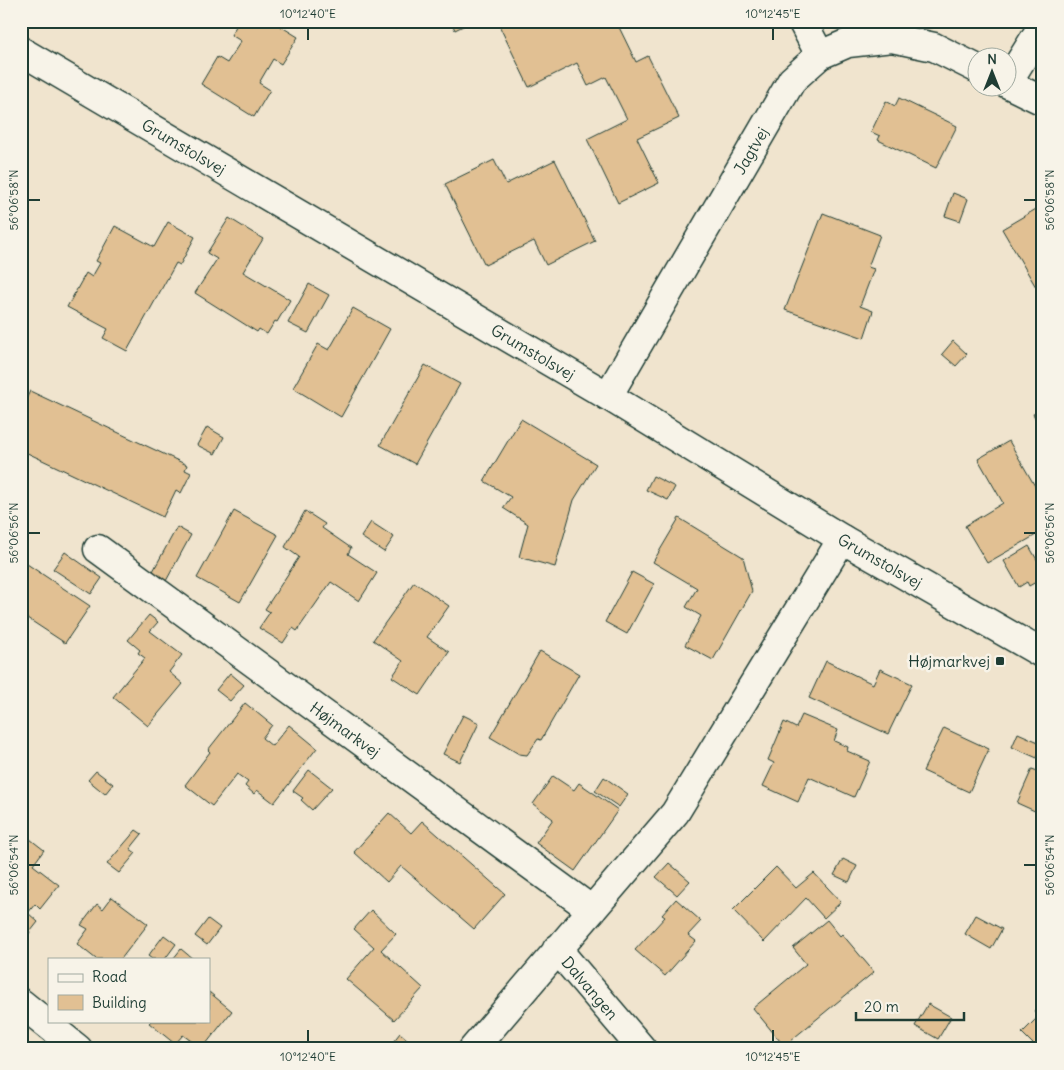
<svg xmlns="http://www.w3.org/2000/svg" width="1064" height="1070" font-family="Delius,sans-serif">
<rect width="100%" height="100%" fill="#f0e4ce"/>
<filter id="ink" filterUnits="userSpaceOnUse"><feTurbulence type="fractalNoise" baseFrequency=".02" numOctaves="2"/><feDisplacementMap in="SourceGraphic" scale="10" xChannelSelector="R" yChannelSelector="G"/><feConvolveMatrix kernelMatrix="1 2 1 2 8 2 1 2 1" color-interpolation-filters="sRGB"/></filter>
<g filter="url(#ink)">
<g fill="#e1c093" stroke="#1f3d34">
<polygon points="239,21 272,21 298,37 281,64 273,59 259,83 270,90 254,117 201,84 217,57 227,63 241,41 231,35"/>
<polygon points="391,21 411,21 395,29"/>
<polygon points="451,21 473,21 455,30"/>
<polygon points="497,21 616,21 636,62 648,56 679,118 637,138 659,183 618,203 587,139 627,119 606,77 588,86 577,63 529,87"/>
<polygon points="899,98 957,126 936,168 878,140 880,136 871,132 886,101 895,106"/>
<polygon points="494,160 506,184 555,160 595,241 546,265 534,241 485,265 445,184"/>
<polygon points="953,193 968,199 960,221 945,216"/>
<polygon points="1043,205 1043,299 1002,229"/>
<polygon points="823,213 880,235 868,267 874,269 860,306 873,311 864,338 785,310"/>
<polygon points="229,218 263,239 243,272 290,300 277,322 275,321 267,334 259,329 257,332 195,293 217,259 207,253"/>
<polygon points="168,222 195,237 180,265 176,263 127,351 103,338 108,329 67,307 86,273 92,277 100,263 96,261 115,226 154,247"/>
<polygon points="309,284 329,295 308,333 288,323"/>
<polygon points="353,308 390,329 341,417 293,388 318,344 329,350"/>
<polygon points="953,341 967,354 956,366 942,354"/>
<polygon points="425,365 460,384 415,464 380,445"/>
<polygon points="30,391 187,465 185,470 191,473 181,493 176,490 163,517 21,450 21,409"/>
<polygon points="1043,409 1043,432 1033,414"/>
<polygon points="521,419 596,464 574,500 555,567 519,557 528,524 503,508 511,497 484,481"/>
<polygon points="207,427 224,437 215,454 197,445"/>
<polygon points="1009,441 1043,500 1043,531 987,563 965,526 1003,503 978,459"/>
<polygon points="653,476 675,487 668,500 646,490"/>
<polygon points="234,511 278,535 240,602 197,578"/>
<polygon points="305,511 325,524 322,528 351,548 348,554 377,573 359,601 331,582 297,631 293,628 283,643 259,628 270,612 265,609 299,557 285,547"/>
<polygon points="679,518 743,557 752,591 713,660 685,645 701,616 686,607 697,588 653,562"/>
<polygon points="371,522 394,537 384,552 361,537"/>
<polygon points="177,527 191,535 166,581 152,573"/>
<polygon points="1029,546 1043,570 1043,578 1029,586 1027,582 1019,587 1004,561"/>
<polygon points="65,552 102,578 91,594 53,569"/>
<polygon points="21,560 90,606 65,643 21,614"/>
<polygon points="632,572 654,584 627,634 605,622"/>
<polygon points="414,582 449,606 427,637 449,652 420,695 392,677 403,661 373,640"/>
<polygon points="149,615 158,622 150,631 182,655 169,672 183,684 148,726 113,697 145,658 138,653 140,650 128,640"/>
<polygon points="540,651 579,674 541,740 538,739 527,755 519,754 490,737"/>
<polygon points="826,661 873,684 880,669 912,684 888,734 809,698"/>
<polygon points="230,673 244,685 230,701 216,690"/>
<polygon points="245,703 272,725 262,738 272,746 289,725 317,748 274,803 257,790 254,794 245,786 248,782 237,774 212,806 185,785 210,752 208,750"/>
<polygon points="463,715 479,723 460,762 443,754"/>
<polygon points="802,715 838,730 834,741 848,747 847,751 870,761 854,797 809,777 798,802 763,786 774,763 768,760 784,722 796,728"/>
<polygon points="944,728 989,749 969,792 923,771"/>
<polygon points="1018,733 1043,744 1037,758 1012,747"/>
<polygon points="1032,769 1043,773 1043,798 1037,812 1017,803"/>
<polygon points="309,770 332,788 312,810 301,800 303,798 293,791"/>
<polygon points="96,771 113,784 105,794 88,780"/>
<polygon points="553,776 574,790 579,783 618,810 575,871 536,843 553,819 533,804"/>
<polygon points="604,777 628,794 619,807 595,791"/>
<polygon points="389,813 411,833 422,821 505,894 474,929 401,866 387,882 354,852"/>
<polygon points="136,830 142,834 130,849 136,853 119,873 107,864"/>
<polygon points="21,832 44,850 33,865 59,885 40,909 35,904 28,913 38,922 23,941 21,939"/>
<polygon points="843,859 857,866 849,882 834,875"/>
<polygon points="669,863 690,881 677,895 656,877"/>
<polygon points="776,867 796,888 814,873 841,902 824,918 806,898 764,942 733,910"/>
<polygon points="112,897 148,924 121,959 96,959 77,944 88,929 81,925 97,904 103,909"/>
<polygon points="676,899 701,921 688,935 696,941 665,976 635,950 665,917 662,915"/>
<polygon points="371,910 396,934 381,950 423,988 394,1020 346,979 374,947 354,929"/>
<polygon points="976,915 1002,929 991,949 965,934"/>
<polygon points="208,919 220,928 207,945 195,936"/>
<polygon points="827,920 840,936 842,934 874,972 784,1046 753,1008 806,964 793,948"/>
<polygon points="164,935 176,944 165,959 152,959 148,956"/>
<polygon points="181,949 193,959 173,959"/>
<polygon points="209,992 232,1011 202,1049 183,1035 175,1044 149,1023 151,1021 209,1021"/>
<polygon points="1043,1001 1043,1049 1038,1049 1022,1033 1039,1016 1034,1011"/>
<polygon points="928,1004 951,1017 938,1039 915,1026"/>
<polygon points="400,1033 415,1046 413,1049 391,1049 389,1047"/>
</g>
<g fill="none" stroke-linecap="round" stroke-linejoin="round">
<defs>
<g id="street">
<polyline points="802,21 820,55"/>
<polyline points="1006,83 1043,101"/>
<polyline points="1007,83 1043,25"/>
<path id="s1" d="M608 396 792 80 820 55 848 43 892 38 934 47 976 68"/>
<path id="s2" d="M98 549 592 910"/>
<path id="s3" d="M557 949 642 1049"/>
<polyline points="21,1003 78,1049"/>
<polyline points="473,1049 675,813 842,539"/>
</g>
<g id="secondary">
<path id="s4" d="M21 51 608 396 842 539 1043 654"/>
</g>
</defs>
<use href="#street" stroke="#1f3d34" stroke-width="31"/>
<use href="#secondary" stroke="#1f3d34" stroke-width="31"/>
<use href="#street" stroke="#f7f3e8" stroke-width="28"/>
<use href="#secondary" stroke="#f7f3e8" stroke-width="28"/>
</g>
</g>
<path fill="none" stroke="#1f3d34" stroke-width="2" d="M308 28V40M773 28V40M28 200H40M1024 200H1036M28 533H40M1024 533H1036M28 865H40M1024 865H1036M308 1030V1042M773 1030V1042"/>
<rect fill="#1f3d34" stroke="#f7f3e8" stroke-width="2" x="995" y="656" width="10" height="10" rx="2.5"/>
<g text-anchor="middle" stroke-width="5" stroke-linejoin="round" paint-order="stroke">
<g font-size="16" fill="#1f3d34" stroke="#f7f3e8">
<text dy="6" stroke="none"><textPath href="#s4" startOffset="189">Grumstolsvej</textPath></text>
<text dy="6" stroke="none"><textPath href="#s1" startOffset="284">Jagtvej</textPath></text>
<text dy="6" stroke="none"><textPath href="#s4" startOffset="594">Grumstolsvej</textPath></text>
<text dy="6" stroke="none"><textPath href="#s4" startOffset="999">Grumstolsvej</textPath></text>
<text dy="6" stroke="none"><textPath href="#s2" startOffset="306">Højmarkvej</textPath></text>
<text dy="6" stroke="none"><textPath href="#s3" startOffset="51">Dalvangen</textPath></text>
</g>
<g font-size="16" fill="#1f3d34" stroke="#f7f3e8" text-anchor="end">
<text x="990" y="667">Højmarkvej</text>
</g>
</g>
<rect width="1064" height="1070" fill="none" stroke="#f7f3e8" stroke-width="55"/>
<rect x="48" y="958" width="162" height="65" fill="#f7f3e8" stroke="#a1aaa0"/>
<rect x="58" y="974" width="25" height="8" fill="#f7f3e8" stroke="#a1aaa0"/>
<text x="92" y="982" font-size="15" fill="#1f3d34">Road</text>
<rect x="58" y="995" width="25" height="15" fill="#e1c093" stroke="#a1aaa0"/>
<text x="92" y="1008" font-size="15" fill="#1f3d34">Building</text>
<g transform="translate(992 72)"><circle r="24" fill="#f7f3e8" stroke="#a1aaa0"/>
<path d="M0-4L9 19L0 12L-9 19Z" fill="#1f3d34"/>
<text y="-8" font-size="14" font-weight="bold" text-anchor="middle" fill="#1f3d34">N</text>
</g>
<path d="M856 1012v8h108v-8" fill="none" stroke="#1f3d34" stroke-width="2.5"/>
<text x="864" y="1012" font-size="15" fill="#1f3d34" stroke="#f7f3e8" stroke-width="4" paint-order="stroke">20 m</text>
<rect x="28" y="28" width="1008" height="1014" fill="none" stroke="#1f3d34" stroke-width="2"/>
<g font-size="12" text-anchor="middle" fill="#1f3d34">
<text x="308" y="18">10°12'40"E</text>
<text x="773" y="18">10°12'45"E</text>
<text transform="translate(14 200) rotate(-90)" y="4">56°06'58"N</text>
<text transform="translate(1050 200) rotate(-90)" y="4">56°06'58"N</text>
<text transform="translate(14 533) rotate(-90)" y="4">56°06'56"N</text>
<text transform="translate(1050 533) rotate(-90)" y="4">56°06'56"N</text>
<text transform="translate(14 865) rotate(-90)" y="4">56°06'54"N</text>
<text transform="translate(1050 865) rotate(-90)" y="4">56°06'54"N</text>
<text x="308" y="1061">10°12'40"E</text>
<text x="773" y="1061">10°12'45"E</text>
</g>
</svg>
